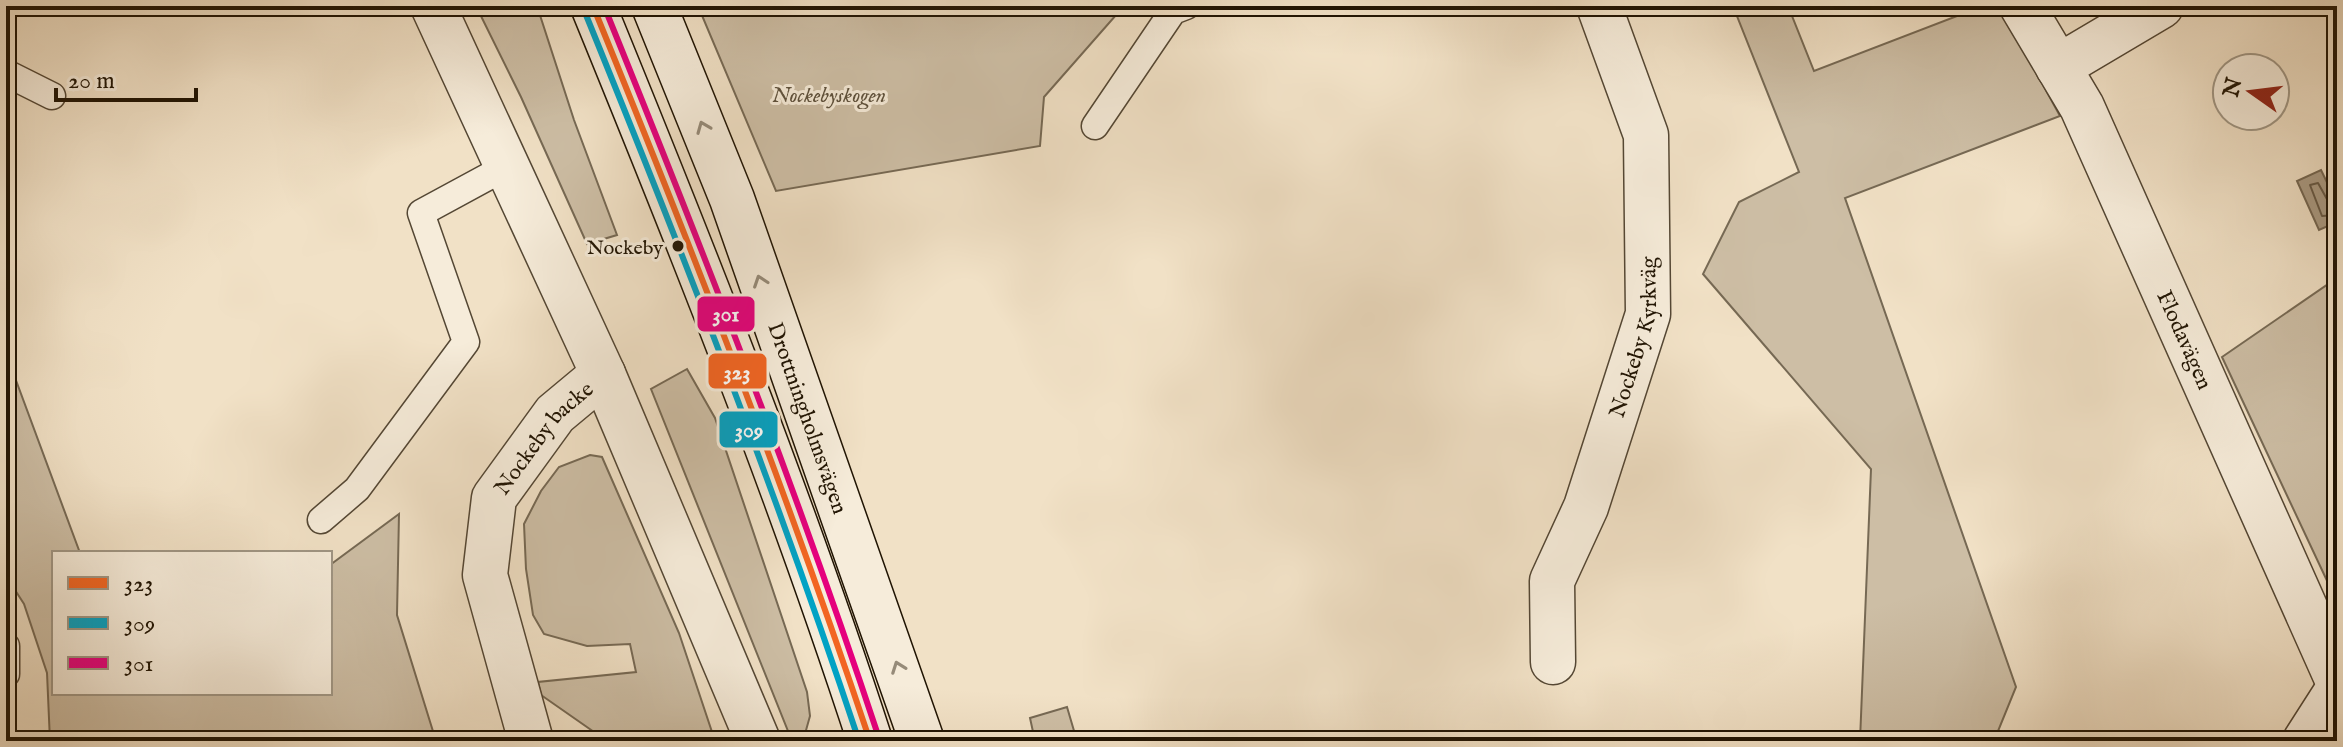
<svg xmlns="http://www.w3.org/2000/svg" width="2343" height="747" font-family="'IM FELL English',serif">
<rect width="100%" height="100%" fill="#f1e1c6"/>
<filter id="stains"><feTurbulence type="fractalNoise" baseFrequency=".0025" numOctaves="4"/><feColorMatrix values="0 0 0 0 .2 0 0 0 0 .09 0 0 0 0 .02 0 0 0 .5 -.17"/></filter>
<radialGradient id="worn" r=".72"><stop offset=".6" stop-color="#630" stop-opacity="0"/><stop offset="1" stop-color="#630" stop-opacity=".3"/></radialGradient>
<g fill="#cdbea5" stroke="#766954" stroke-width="2">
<polygon points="476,6 537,6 574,120 617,235 587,244 521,97"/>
<polygon points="698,6 1124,6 1044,97 1040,146 776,191"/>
<polygon points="1733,6 1788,6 1814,71 1983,6 2000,6 2060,116 1845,198 2016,687 1994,741 1860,741 1871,469 1703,274 1739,202 1799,172"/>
<polygon points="2337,278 2337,602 2222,357"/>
<polygon points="687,369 715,418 807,692 810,716 803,741 792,741 651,389"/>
<polygon points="6,371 14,375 80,553 54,553 54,693 330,693 330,565 399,514 397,615 436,741 50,741 47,673 24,604 6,576"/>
<polygon points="590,455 602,457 679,633 715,741 607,741 541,695 538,682 636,672 630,644 587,646 544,634 533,615 526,569 524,524 541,491 559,467"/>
<polygon points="1067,707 1077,741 1035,741 1030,718"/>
</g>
<polygon fill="#aa9b84" stroke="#736550" stroke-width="2" points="2321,170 2337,203 2337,222 2319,230 2297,181"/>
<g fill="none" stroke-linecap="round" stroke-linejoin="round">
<polyline stroke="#655844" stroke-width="2" points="2337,204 2328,201 2318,183 2310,185 2322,216 2337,215"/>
<defs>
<g id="lane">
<polyline points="6,73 52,96"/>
<polyline points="1095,126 1173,11 1186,6"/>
<polyline points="321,520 357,489 466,342 421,213 506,167"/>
<polyline points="6,646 6,674"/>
</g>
<g id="street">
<polyline points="433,6 603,374 758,741"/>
<path id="s1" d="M2022 6 2082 107 2337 679"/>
<polyline points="2058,67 2161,6"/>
<path id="s2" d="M1553 662 1552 581 1586 507 1648 314 1646 135 1599 6"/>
<path id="s3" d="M531 741 485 575 494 498 555 414 603 374"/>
<polyline points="2305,741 2337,691"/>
</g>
<g id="secondary">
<path d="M593 6C692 248 789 492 870 741"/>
<path id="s4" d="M654 6 732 199 922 741"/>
</g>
</defs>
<use href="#lane" stroke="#544734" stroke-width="29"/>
<use href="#street" stroke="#544734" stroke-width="47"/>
<use href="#secondary" stroke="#201403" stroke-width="47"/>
<use href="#lane" stroke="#f6ecda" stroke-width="26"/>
<use href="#street" stroke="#f6ecda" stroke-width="44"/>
<use href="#secondary" stroke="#f6ecda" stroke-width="44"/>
<defs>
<path id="bus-1" d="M593 6C692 249 787 492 870 741"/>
<path id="bus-2" d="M584 10C682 251 777 494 859 741"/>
<path id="bus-3" d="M604 6C702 248 797 490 879 738"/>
</defs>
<use href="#bus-1" stroke="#f6ecda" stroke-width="12"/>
<use href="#bus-2" stroke="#f6ecda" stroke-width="12"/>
<use href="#bus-3" stroke="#f6ecda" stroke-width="12"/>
<use href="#bus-1" stroke="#f26522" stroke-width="6"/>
<use href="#bus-2" stroke="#02a2c4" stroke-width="6"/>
<use href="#bus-3" stroke="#e5007d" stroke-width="6"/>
</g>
<defs><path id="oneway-chevron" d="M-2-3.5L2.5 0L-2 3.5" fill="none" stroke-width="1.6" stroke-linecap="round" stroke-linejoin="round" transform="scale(2)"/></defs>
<g stroke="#968b79">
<use href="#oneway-chevron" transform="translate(703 127) rotate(-112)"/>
<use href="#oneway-chevron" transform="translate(760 281) rotate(-109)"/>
<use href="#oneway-chevron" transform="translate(898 667) rotate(-110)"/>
</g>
<circle fill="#201403" stroke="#f6ecda" stroke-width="3" cx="678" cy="246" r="7"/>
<g text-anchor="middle" stroke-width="6" stroke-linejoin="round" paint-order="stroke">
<g font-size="20" fill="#201403" stroke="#f6ecda" text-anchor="end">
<text x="663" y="254">Nockeby</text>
</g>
<g font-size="22" font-style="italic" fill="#5d503c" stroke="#f6ecda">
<text x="829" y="102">Nockebyskogen</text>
</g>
<g font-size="22" fill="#201403" stroke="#f6ecda">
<text dy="8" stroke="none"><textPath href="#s2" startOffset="340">Nockeby Kyrkväg</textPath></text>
<text dy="8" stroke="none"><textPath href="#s1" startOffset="372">Flodavägen</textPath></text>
<text dy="8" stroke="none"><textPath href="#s4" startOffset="440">Drottningholmsvägen</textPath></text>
<text dy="8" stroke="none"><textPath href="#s3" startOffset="328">Nockeby backe</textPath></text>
</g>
</g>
<g stroke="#f6ecda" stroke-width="3">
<rect x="696" y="295" width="60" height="38" rx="8" fill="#e5007d"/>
<rect x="707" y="352" width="61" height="38" rx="8" fill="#f26522"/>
<rect x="718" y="410" width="61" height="39" rx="8" fill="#02a2c4"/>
</g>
<g font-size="22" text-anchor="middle" font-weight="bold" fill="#fff">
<text x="726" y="321">301</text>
<text x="737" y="379">323</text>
<text x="749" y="437">309</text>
</g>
<rect width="2343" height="747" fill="none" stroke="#f1e1c6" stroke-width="32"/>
<rect x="8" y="8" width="2327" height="731" fill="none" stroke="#201403" stroke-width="4"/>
<rect x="16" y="16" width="2311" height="715" fill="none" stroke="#201403" stroke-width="2"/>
<rect x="52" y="551" width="280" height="144" fill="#f6ecda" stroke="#a09684" stroke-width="2"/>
<rect x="68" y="577" width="40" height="12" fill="#f26522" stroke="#a09684" stroke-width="2"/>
<text x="124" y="591" font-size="24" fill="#201403">323</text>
<rect x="68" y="617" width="40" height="12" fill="#02a2c4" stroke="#a09684" stroke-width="2"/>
<text x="124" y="631" font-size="24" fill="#201403">309</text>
<rect x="68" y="657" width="40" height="12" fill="#e5007d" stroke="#a09684" stroke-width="2"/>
<text x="124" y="671" font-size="24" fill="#201403">301</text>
<g transform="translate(2251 92) rotate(284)"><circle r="38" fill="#f6ecda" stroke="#a09684" stroke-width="2"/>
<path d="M0-6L14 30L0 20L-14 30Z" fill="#8f2418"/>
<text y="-12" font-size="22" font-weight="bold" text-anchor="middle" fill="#201403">N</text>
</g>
<path d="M56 88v12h140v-12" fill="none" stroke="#201403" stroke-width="4"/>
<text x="68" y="88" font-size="24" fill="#201403" stroke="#f6ecda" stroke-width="6" paint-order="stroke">20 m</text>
<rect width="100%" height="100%" filter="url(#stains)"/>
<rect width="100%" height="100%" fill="url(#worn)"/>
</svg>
